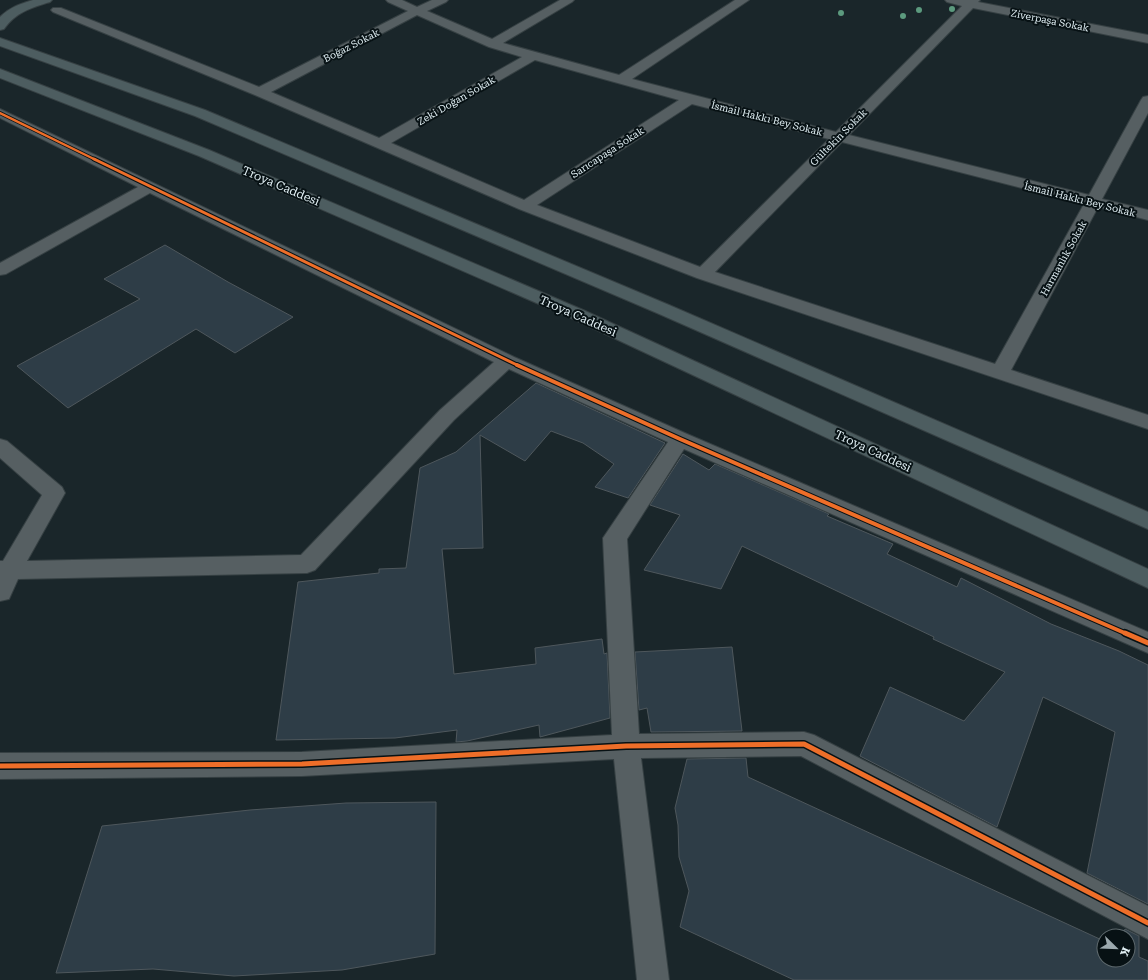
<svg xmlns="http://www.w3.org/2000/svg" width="1148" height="980" font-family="'Roboto Serif',serif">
<rect width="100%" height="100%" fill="#1a262a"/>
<g fill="#2e3d47" stroke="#4e575c">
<polygon points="165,245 228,282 293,317 235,353 196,329 68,408 17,366 140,299 104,279"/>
<polygon points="536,383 665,443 628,498 595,487 614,464 583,443 551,431 525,461 480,435 483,548 442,549 454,674 536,664 535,648 602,639 604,654 607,653 610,718 540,737 539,725 467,741 456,742 457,730 395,738 276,740 298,582 379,573 379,569 406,568 420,468 456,452"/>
<polygon points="683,454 709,470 715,464 829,514 827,516 893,544 887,554 957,587 961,578 1051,624 1119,651 1148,665 1148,904 1087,873 1115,732 1043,697 997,827 860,756 890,687 964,721 1005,672 933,639 934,637 742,546 721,589 644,570 680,515 650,505"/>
<polygon points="732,647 742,731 651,732 647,708 639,710 635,652"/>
<polygon points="746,758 748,777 1104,941 1104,960 1128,960 1128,936 1122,936 1125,929 1139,936 1139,957 1148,961 1148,980 794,980 680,927 689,891 679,857 678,825 675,808 687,759"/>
<polygon points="436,802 435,954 342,970 234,976 153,969 56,973 102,826 250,810 346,803"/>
</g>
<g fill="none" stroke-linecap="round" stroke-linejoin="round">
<defs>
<g id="minor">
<path d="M386 0H402L417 7 432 0H448L446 2 427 11 492 39 560 0H574L572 2 503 43 619 75 735 0H749L632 79 836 132 962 6 947 2 945 0H980L978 2 1148 35V43L973 8 849 135 1089 195 1141 100 1143 97 1148 96V113L1102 199 1148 210V220L1098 207 1011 370 1148 415V429L697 278 519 209 255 95 53 12 51 10 53 8H61L259 87 408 11 388 2ZM417 15 489 47 522 57 379 138 271 92ZM535 60 679 100 524 200 391 143ZM692 104 829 139 700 267 537 205ZM842 142 1084 204 995 364 715 272Z"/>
<polygon points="0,109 514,357 687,434 1148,632 1148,653 684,449 627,539 639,734 804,732 814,735 1148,906 1148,939 801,756 641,758 669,980 637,980 614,759 302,776 0,779 0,753 302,752 612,735 603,538 668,442 509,369 454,420 315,570 307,573 18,579 9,599 0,601 0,561 3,561 42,495 0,458 0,439 7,441 62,487 65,493 27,561 301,555 440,410 494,362 150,193 6,274 0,275 0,263 138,187 0,118"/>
</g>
<g id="major">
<path d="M33 0H52L50 2C31 8 16 12 4 29L0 30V17C10 7 20 4 33 0Z"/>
<polygon points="0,38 205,110 669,305 1148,512 1148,529 657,313 195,116 0,46"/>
<polygon points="0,69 209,150 583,310 1148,569 1148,588 571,318 199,156 0,78"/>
</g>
</defs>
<use href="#minor" stroke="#364043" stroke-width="2"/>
<use href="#major" stroke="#364043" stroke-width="2"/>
<use href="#minor" fill="#565f62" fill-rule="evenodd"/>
<use href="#major" fill="#4d5d60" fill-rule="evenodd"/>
<defs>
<polyline id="cycleway-far3" points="0,113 96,160"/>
<polyline id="cycleway-far2" points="94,159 519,366"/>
<polyline id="cycleway-far1" points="517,365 680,439 1127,634"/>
<g id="cycleway">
<polyline points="1125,633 1148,643"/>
<polyline points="0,766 302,764 626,746 804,744 1148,923"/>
</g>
</defs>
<use href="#cycleway-far3" stroke="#071114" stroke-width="4"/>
<use href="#cycleway-far2" stroke="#071114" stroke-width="5"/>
<use href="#cycleway-far1" stroke="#071114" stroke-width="6"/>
<use href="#cycleway" stroke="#071114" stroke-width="8"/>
<use href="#cycleway-far3" stroke="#ee6e29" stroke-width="2.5"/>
<use href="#cycleway-far2" stroke="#ee6e29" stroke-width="3"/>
<use href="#cycleway-far1" stroke="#ee6e29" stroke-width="4"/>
<use href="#cycleway" stroke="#ee6e29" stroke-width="5"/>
</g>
<g fill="#5c9a7e">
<circle cx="952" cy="9" r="3"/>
<circle cx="919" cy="10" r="3"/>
<circle cx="841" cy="13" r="3"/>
<circle cx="903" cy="16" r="3"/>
</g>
<g text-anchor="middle" stroke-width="4" stroke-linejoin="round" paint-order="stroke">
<g font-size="10" fill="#e2f0f5" stroke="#071114">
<text transform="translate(1050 20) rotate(11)" y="4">Ziverpaşa Sokak</text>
<text transform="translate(351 45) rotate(-27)" y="4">Boğaz Sokak</text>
<text transform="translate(456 100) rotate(-30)" y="4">Zeki Doğan Sokak</text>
<text transform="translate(767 118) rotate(14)" y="4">İsmail Hakkı Bey Sokak</text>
<text transform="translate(838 137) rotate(-45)" y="4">Gültekin Sokak</text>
<text transform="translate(607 152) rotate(-33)" y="4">Sarıcapaşa Sokak</text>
<text transform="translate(1080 199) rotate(14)" y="4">İsmail Hakkı Bey Sokak</text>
<text transform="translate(1063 258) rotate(-61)" y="4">Harmanlık Sokak</text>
</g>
<g font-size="12" fill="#e2f0f5" stroke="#071114">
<text transform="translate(281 186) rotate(23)" y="4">Troya Caddesi</text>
<text transform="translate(578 316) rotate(24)" y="4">Troya Caddesi</text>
<text transform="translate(873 451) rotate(25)" y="4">Troya Caddesi</text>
</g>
</g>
<g transform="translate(1116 948) rotate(113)"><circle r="19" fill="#071114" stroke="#5f6a6e"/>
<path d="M0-3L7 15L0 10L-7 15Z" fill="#9ca9ae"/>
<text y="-6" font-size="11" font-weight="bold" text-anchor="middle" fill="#e2f0f5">K</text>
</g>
</svg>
